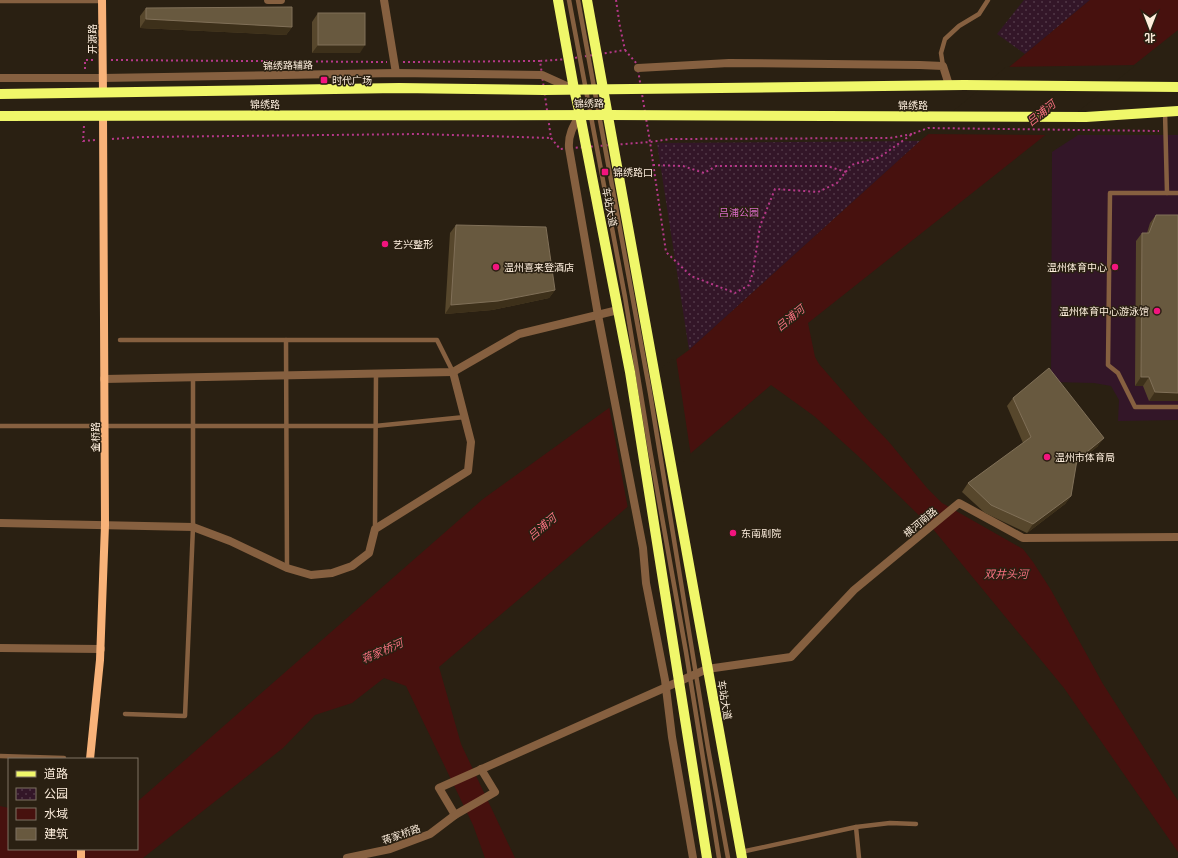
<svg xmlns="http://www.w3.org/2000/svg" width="1178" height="858" font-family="Overpass,'Noto Sans SC',sans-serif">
<defs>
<pattern id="park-dots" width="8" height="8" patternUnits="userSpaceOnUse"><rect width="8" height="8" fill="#331628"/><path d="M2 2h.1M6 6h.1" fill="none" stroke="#513847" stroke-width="1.8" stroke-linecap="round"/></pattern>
</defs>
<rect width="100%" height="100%" fill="#2a2012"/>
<polygon fill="#331628" points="1078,135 1178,135 1178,420 1118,421 1119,400 1111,386 1094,383 1051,382 1052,152"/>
<g fill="url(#park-dots)">
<polygon points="1024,0 1090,0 1025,54 997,34"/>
<polygon points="920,141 689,350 657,143"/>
</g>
<polygon fill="#47110e" points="1090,0 1178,0 1178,30 808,323 815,357 819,364 866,418 889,442 927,488 942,503 1023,549 1033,562 1051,590 1103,684 1178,801 1178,852 1064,688 933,529 857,455 814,416 771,385 439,667 461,744 515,858 485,858 473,825 406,686 384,678 352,703 315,715 283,748 143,858 0,858 0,806 9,808 9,849 137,849 137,802 483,499 689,350 920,141"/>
<g fill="#2a2012">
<polygon points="1136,65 1049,135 926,134 1006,67"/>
<polygon points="676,357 691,456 628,509 609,406"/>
</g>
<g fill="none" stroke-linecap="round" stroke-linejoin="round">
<g stroke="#b63889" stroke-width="2" stroke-dasharray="2 3" stroke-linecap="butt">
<polyline points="616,0 620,27 625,50"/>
<polygon points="625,50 637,64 650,142 560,149 551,138 540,61 568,59"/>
<polyline points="111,60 387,62"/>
<polyline points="403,62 540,61"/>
<polyline points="85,69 85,60 95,60"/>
<polyline points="84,126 83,141 96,140"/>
<polyline points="912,134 890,138 670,139 650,142 666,252 691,276 735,293 749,285 753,272 760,226 775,189 818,192 837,183 851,165 880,157 912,134 928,128 1159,131"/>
<polyline points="112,139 142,137 420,134 551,138"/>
<polyline points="653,165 683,166 704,173 716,166 827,166 846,172"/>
</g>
<g stroke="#866040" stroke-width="4.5">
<polyline points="569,0 625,297 650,450 686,652 719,858"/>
<polyline points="578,0 650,393 708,748 728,858"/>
<polyline points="0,1 102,1"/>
<polyline points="943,66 941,53 945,39 959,26 979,14 988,0"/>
<polyline points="1165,112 1167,193"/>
<polyline points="1178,193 1110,193 1108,365 1118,373 1135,407 1178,407"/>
<polyline points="120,340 437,340 453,372"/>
<polyline points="286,340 287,568"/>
<polyline points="0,426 375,426 465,417"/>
<polyline points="375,529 376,374"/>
<polyline points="125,714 185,716 193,527 193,377"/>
<polyline points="0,756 64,758"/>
<polyline points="856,827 859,858"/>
<polyline points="741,852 856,827 890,823 916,824"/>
</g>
<g stroke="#866040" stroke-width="8">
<polyline points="268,0 281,0"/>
<polyline points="384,0 396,73"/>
<polyline points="638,68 729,63 920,65 943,66 949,85"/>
<polyline points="0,78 102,78 396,73 542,75 573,89"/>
<path d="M580 115C573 126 568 135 569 148L598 315 643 548 646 583 665 680 672 737 693 858"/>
<polyline points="104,379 453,372 519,334 618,310"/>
<polyline points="0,523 193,527 230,541 287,568 311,575 332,573 352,566 369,553 375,529 468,471 471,442 453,372"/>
<polyline points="0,648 101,649"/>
<polyline points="455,815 439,788 707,669 791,657 854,590 959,503 1023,538 1178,537"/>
<polyline points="347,858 390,849 430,834 455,815 495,792 481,769"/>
</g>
<g stroke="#f8b279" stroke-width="8">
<polyline points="102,0 103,92"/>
<polyline points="90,759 100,660 105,525 103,115"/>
<polyline points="81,858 81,849"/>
</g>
<g stroke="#f0f76a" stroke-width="10">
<polyline points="558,0 574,89 580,115 630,372 707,858"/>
<polyline points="587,0 742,858"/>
<polyline points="0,94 399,88 544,90 964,85 1178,87"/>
<polyline points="0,116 609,115 1086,117 1178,111"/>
</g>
</g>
<g fill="#57472c">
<polygon points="146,8 292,27 286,35 140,28 140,16"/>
<polygon points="318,13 360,53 312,53 312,22"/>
<polygon points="1156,215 1178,215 1178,401 1149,401 1143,386 1135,386 1136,241 1142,233 1147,233 1150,223"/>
<polygon points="456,225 555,290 549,298 492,310 445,314 450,233"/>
<polygon points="1013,398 1098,446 1076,464 1071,496 1065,504 1027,533 985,513 962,492 968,483 1023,443 1007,406"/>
</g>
<g fill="#3d301a">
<polygon points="146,19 292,27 286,35 140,28"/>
<polygon points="318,45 365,45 360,53 312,53"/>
<polygon points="555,290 549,298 492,310 445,314 451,305"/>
<polygon points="1141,377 1149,377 1143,386 1135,386"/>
<polygon points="1155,392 1178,393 1178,401 1149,401"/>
<polygon points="1104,438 1098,446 1071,469 1077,460"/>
<polygon points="1071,496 1065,504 1027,533 1033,524"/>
</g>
<g fill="#68593f" stroke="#807058">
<polygon points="292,7 292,27 146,19 146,8"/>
<rect x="318" y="13" width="47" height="32"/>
<polygon points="1156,215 1178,215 1178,393 1155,392 1149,377 1141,377 1142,233 1149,233"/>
<polygon points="456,225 546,227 555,290 498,301 451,305"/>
<polygon points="1049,368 1104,438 1077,460 1071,496 1033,524 991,505 968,483 1031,437 1013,398"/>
</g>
<g fill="#f2147e" stroke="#2a2012" stroke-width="1.5">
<rect x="320" y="76" width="8" height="8" rx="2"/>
<rect x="601" y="168" width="8" height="8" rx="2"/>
<circle cx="385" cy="244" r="4"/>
<circle cx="496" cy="267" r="4"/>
<circle cx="1115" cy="267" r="4"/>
<circle cx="1157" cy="311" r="4"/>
<circle cx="1047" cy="457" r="4"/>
<circle cx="733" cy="533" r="4"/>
</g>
<g text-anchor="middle" stroke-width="3" stroke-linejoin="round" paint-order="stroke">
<g font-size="10" fill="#fdeedd" stroke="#2a2012">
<text transform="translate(92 39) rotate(-90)" y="4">开源路</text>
<text transform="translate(288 65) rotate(-1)" y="4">锦绣路辅路</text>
<text transform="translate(589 103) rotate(-1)" y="4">锦绣路</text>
<text x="265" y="108">锦绣路</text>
<text x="913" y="109">锦绣路</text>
<text transform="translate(610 207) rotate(79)" y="4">车站大道</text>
<text transform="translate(95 437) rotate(-90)" y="4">金桥路</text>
<text transform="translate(920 522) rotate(-40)" y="4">横河南路</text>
<text transform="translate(725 700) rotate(80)" y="4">车站大道</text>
<text transform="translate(401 834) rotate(-19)" y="4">蒋家桥路</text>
</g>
<g font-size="10" fill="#fdeedd" stroke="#2a2012" text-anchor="start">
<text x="332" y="84">时代广场</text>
<text x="613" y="176">锦绣路口</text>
<text x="393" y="248">艺兴整形</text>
<text x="504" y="271">温州喜来登酒店</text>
<text x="1107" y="271" text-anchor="end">温州体育中心</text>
<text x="1149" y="315" text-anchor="end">温州体育中心游泳馆</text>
<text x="1055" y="461">温州市体育局</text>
<text x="741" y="537">东南剧院</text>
</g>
<g font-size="10" fill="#db6bc8" stroke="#2a2012">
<text x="739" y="216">吕浦公园</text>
</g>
<g font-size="11" font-style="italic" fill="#f77180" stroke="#2a2012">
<text transform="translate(1041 113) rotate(-39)" y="4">吕浦河</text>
<text transform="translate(790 318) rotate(-39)" y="4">吕浦河</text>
<text transform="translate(542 527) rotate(-40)" y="4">吕浦河</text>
<text x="1006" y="578">双井头河</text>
<text transform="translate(382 651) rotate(-24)" y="4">蒋家桥河</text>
</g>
</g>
<rect x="8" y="758" width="130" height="92" fill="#2a2012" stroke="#7e7263"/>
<rect x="16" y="771" width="20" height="6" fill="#f0f76a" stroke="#7e7263"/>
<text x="44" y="778" font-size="12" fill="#fdeedd">道路</text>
<rect x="16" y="788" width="20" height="12" fill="url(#park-dots)" stroke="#7e7263"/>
<text x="44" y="798" font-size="12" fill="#fdeedd">公园</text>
<rect x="16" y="808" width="20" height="12" fill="#47110e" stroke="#7e7263"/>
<text x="44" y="818" font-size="12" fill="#fdeedd">水域</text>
<rect x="16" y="828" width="20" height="12" fill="#68593f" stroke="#7e7263"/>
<text x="44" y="838" font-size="12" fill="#fdeedd">建筑</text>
<g transform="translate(1150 28) rotate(180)" stroke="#2a2012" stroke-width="3" paint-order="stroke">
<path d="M0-3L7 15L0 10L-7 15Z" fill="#fdeedd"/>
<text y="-6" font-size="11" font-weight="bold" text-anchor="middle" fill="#fdeedd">北</text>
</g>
</svg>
